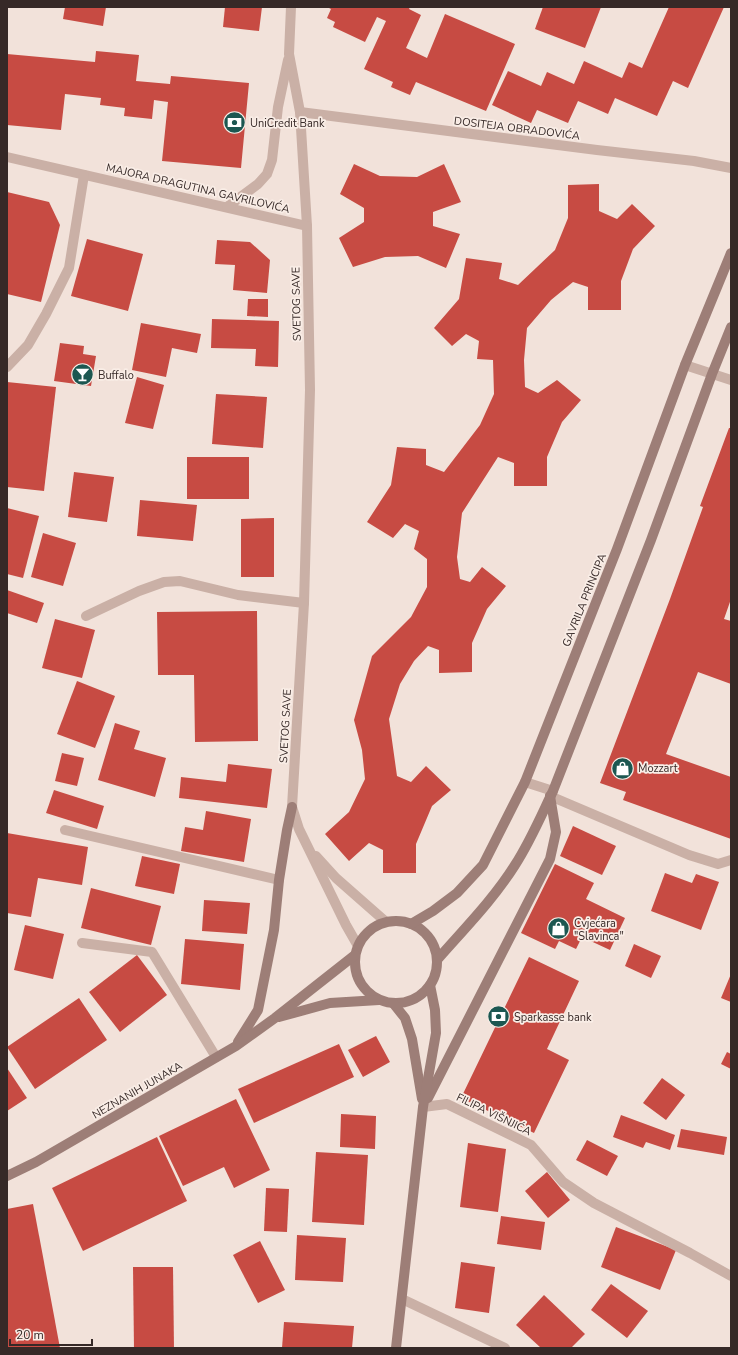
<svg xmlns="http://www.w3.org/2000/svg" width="738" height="1355" font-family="'Nunito Sans',sans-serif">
<rect width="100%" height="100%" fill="#f2e2da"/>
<g fill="#c74b43">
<polygon points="65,7 106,7 103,26 63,19"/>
<polygon points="225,7 262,7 259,31 223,27"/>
<polygon points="327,7 410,7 409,9 421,15 406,48 427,58 445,14 515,44 486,111 416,82 410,95 391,87 393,82 364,69 386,21 377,17 365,42 333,27 335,22 327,18 331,9"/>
<polygon points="543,7 601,7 585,48 535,29"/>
<polygon points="669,7 724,7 688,88 673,81 657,116 615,98 608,114 578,101 568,123 537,110 531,123 492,105 508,71 541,86 547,72 574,84 584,61 622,78 629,62 642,68"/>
<polygon points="96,51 139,55 136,81 170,84 171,76 249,83 241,168 162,161 168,102 154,100 152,119 124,116 125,108 100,105 101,98 65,94 61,130 7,125 7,54 95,62"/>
<polygon points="354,164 380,176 417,177 444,164 461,202 433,212 433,226 460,234 446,268 418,256 385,257 353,267 339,238 364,222 364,208 340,194"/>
<polygon points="599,184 599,211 617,219 632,204 655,226 633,249 621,281 621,310 588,310 588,287 573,282 551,300 527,328 524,360 525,387 538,393 557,380 581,400 562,422 547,457 547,486 514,486 514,463 498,457 462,513 457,557 460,579 470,582 482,567 506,586 487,609 472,643 472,672 439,673 439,650 428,646 414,661 400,684 389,719 397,776 411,782 426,766 451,790 432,806 416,844 416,873 383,873 383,850 369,843 349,861 325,834 349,812 365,779 362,750 354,720 372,656 411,617 427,587 427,559 414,549 419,531 405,524 393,538 367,522 391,485 397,447 426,449 426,465 444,472 480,425 494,394 493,360 477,359 479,341 466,334 452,346 434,328 459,299 466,258 502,263 499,279 518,285 555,250 568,218 568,185"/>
<polygon points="7,192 49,202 60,225 41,302 7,294"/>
<polygon points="87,239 143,254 128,311 71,296"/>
<polygon points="217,240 250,242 270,260 267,293 233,290 235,265 215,264"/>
<polygon points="248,299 268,299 268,317 247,316"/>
<polygon points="212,319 279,321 278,367 255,366 256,349 211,348"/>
<polygon points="141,323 201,334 197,353 172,348 166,377 132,370"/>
<polygon points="60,343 84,346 83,354 96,356 91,386 54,381"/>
<polygon points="137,377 164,385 153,429 125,423"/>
<polygon points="7,382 56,387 44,491 7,487"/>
<polygon points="216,394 267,397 263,448 212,444"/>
<polygon points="729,428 731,428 731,599 724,619 731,621 731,684 698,672 666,754 731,777 731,839 623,800 626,792 600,783 670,599 703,507 700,506"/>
<rect x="187" y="457" width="62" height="42"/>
<polygon points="74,472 114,477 107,522 68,517"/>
<polygon points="140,500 197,505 193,541 137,536"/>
<polygon points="7,508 39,516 23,578 7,574"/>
<polygon points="274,518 274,577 241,577 241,519"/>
<polygon points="43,533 76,543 63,586 31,577"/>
<polygon points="7,590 44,603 37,623 7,613"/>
<polygon points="257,611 258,741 195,742 194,675 158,675 157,612"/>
<polygon points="55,619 95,630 82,678 42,668"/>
<polygon points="77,681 115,696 95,748 57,734"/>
<polygon points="115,723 140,731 134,749 166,758 155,797 98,780"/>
<polygon points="62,753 84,758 77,786 55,781"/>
<polygon points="228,764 272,769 267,808 179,798 181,777 226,782"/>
<polygon points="54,790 104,806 97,829 46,813"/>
<polygon points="206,811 251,819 244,862 181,851 185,827 203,830"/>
<polygon points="573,826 616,846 602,875 560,856"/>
<polygon points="7,833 88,847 82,885 38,878 31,917 7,913"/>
<polygon points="142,856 180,864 174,894 135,886"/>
<polygon points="555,864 594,883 586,899 625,918 610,950 582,937 576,949 559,941 555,949 521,933"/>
<polygon points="665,873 692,883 696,874 719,882 701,930 651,911"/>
<polygon points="91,888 161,906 151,945 81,928"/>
<polygon points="204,900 250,903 247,934 202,931"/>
<polygon points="25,925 64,934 53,979 14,970"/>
<polygon points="185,939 244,944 240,990 181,984"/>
<polygon points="634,944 661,956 651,978 625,966"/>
<polygon points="137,955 167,995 120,1032 89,992"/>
<polygon points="529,957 579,981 547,1049 569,1060 534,1133 461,1098"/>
<polygon points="731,974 731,1002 721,998"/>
<polygon points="79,998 107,1040 35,1089 7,1047"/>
<polygon points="376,1036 390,1062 363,1077 348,1050"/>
<polygon points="339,1044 354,1077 254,1123 238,1089"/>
<polygon points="727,1052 731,1054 731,1069 721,1064"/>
<polygon points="7,1068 27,1098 7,1111"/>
<polygon points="662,1078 685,1095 666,1120 643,1103"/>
<polygon points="236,1099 270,1170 234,1188 224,1167 183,1186 159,1136"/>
<polygon points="341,1114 376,1116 375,1149 340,1147"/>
<polygon points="621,1115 675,1135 670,1150 646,1142 643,1148 613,1137"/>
<polygon points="681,1129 727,1137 724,1155 677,1147"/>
<polygon points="157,1137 187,1201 83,1251 52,1188"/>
<polygon points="587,1140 618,1156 607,1176 576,1160"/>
<polygon points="468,1143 506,1149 498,1212 460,1207"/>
<polygon points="316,1152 368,1155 364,1225 312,1222"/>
<polygon points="547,1172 570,1200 548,1218 525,1191"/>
<polygon points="266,1188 289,1189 287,1232 264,1231"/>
<polygon points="33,1204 41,1246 60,1348 7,1348 7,1209"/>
<polygon points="501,1216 545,1222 541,1250 497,1244"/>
<polygon points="616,1227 676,1250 660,1290 601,1267"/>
<polygon points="297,1235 346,1238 343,1282 295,1280"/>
<polygon points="260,1241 285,1290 258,1303 233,1255"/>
<polygon points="461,1262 495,1267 489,1313 455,1308"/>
<polygon points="133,1267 173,1267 174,1348 134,1348"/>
<polygon points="611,1284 648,1311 627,1338 591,1310"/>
<polygon points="544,1295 585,1334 571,1348 541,1348 516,1325"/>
<polygon points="284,1322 354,1326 352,1348 282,1348"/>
</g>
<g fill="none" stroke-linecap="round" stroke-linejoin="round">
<polyline stroke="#cab0a6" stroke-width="10" points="525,782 553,791"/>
<g stroke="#cab0a6" stroke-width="10">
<polyline points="291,7 289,54 300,112 307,226 310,390 304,603 292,807 299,829 346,925 358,946"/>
<polyline points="300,112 597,150 694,161 731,168"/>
<polyline points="7,157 307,226"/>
<polyline points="227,207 258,184 267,174 272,160 278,107 288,60"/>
<polyline points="685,365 731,380"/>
<polyline points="7,367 28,345 46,314 69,268 84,175"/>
<polyline points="86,616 139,591 164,582 180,581 238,595 304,603"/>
<polyline points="550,796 689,855 718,864 731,860"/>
<polyline points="65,830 279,880"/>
<polyline points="316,856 336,878 386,922"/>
<polyline points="82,943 152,952 216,1057"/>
<polyline points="423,1107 447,1104 531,1145 563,1182 594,1203 690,1253 731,1276"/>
<polyline points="402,1299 505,1348"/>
</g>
<g stroke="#9d7e77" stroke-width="10">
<circle cx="396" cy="962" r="41"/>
<polyline points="411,924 433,911 457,893 483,865 525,782 617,549 685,365 731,253"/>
<path d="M437 960C464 929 493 900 515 865 530 842 541 816 553 791L651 540 712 374 731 327"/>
<polyline points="393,1003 405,1018 412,1039 422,1099"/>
<polyline points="279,1017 330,1003 379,1000"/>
<polyline points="238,1042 258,1010 274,930 279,880 287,830 292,807"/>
<polyline points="428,1098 550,859 556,832 550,796"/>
<polyline points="7,1176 36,1162 236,1046 275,1018 355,955"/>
<polyline points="396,1348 423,1107 436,1033 435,1010 430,985"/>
</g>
</g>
<defs>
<symbol id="bank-disc" viewBox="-11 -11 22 22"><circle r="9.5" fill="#1c5751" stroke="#f9ede6"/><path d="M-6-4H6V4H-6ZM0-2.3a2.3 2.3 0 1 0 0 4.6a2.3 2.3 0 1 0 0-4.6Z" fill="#fff"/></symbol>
<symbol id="bar-disc" viewBox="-11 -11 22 22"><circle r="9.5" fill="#1c5751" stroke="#f9ede6"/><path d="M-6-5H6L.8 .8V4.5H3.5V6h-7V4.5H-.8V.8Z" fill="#fff"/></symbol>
<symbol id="shop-disc" viewBox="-11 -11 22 22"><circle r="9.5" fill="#1c5751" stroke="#f9ede6"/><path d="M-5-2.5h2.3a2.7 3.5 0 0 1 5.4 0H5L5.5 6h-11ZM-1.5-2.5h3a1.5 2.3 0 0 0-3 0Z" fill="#fff"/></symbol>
</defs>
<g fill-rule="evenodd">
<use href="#bank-disc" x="222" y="110" width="25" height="25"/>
<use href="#bar-disc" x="70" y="362" width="25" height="25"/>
<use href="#shop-disc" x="610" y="756" width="25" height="25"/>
<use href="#shop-disc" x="546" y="916" width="25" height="25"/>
<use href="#bank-disc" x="486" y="1004" width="25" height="25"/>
</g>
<g text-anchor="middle" stroke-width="3.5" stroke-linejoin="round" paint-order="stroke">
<g font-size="11" fill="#362927" stroke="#f9ede6" text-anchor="start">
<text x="250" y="127">UniCredit Bank</text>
<text x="98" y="379">Buffalo</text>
<text x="638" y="772">Mozzart</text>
<text x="574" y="927">Cvjećara<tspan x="574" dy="13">"Slavinca"</tspan></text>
<text x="514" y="1021">Sparkasse bank</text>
</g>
<g font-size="11" fill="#362927" stroke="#f9ede6">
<text transform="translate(517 128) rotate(7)" y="4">DOSITEJA OBRADOVIĆA</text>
<text transform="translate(198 188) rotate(13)" y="4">MAJORA DRAGUTINA GAVRILOVIĆA</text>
<text transform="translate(296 304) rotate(-91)" y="4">SVETOG SAVE</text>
<text transform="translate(584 600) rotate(-68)" y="4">GAVRILA PRINCIPA</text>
<text transform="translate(285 726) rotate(-87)" y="4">SVETOG SAVE</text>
<text transform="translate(137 1090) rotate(-30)" y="4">NEZNANIH JUNAKA</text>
<text transform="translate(494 1114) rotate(26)" y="4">FILIPA VIŠNJIĆA</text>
</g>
</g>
<rect width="738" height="1355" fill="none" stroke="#362927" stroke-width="16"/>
<path d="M10 1339v6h82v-6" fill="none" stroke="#362927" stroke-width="2"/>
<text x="16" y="1339" font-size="12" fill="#362927" stroke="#f9ede6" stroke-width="3" paint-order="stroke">20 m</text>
</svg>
